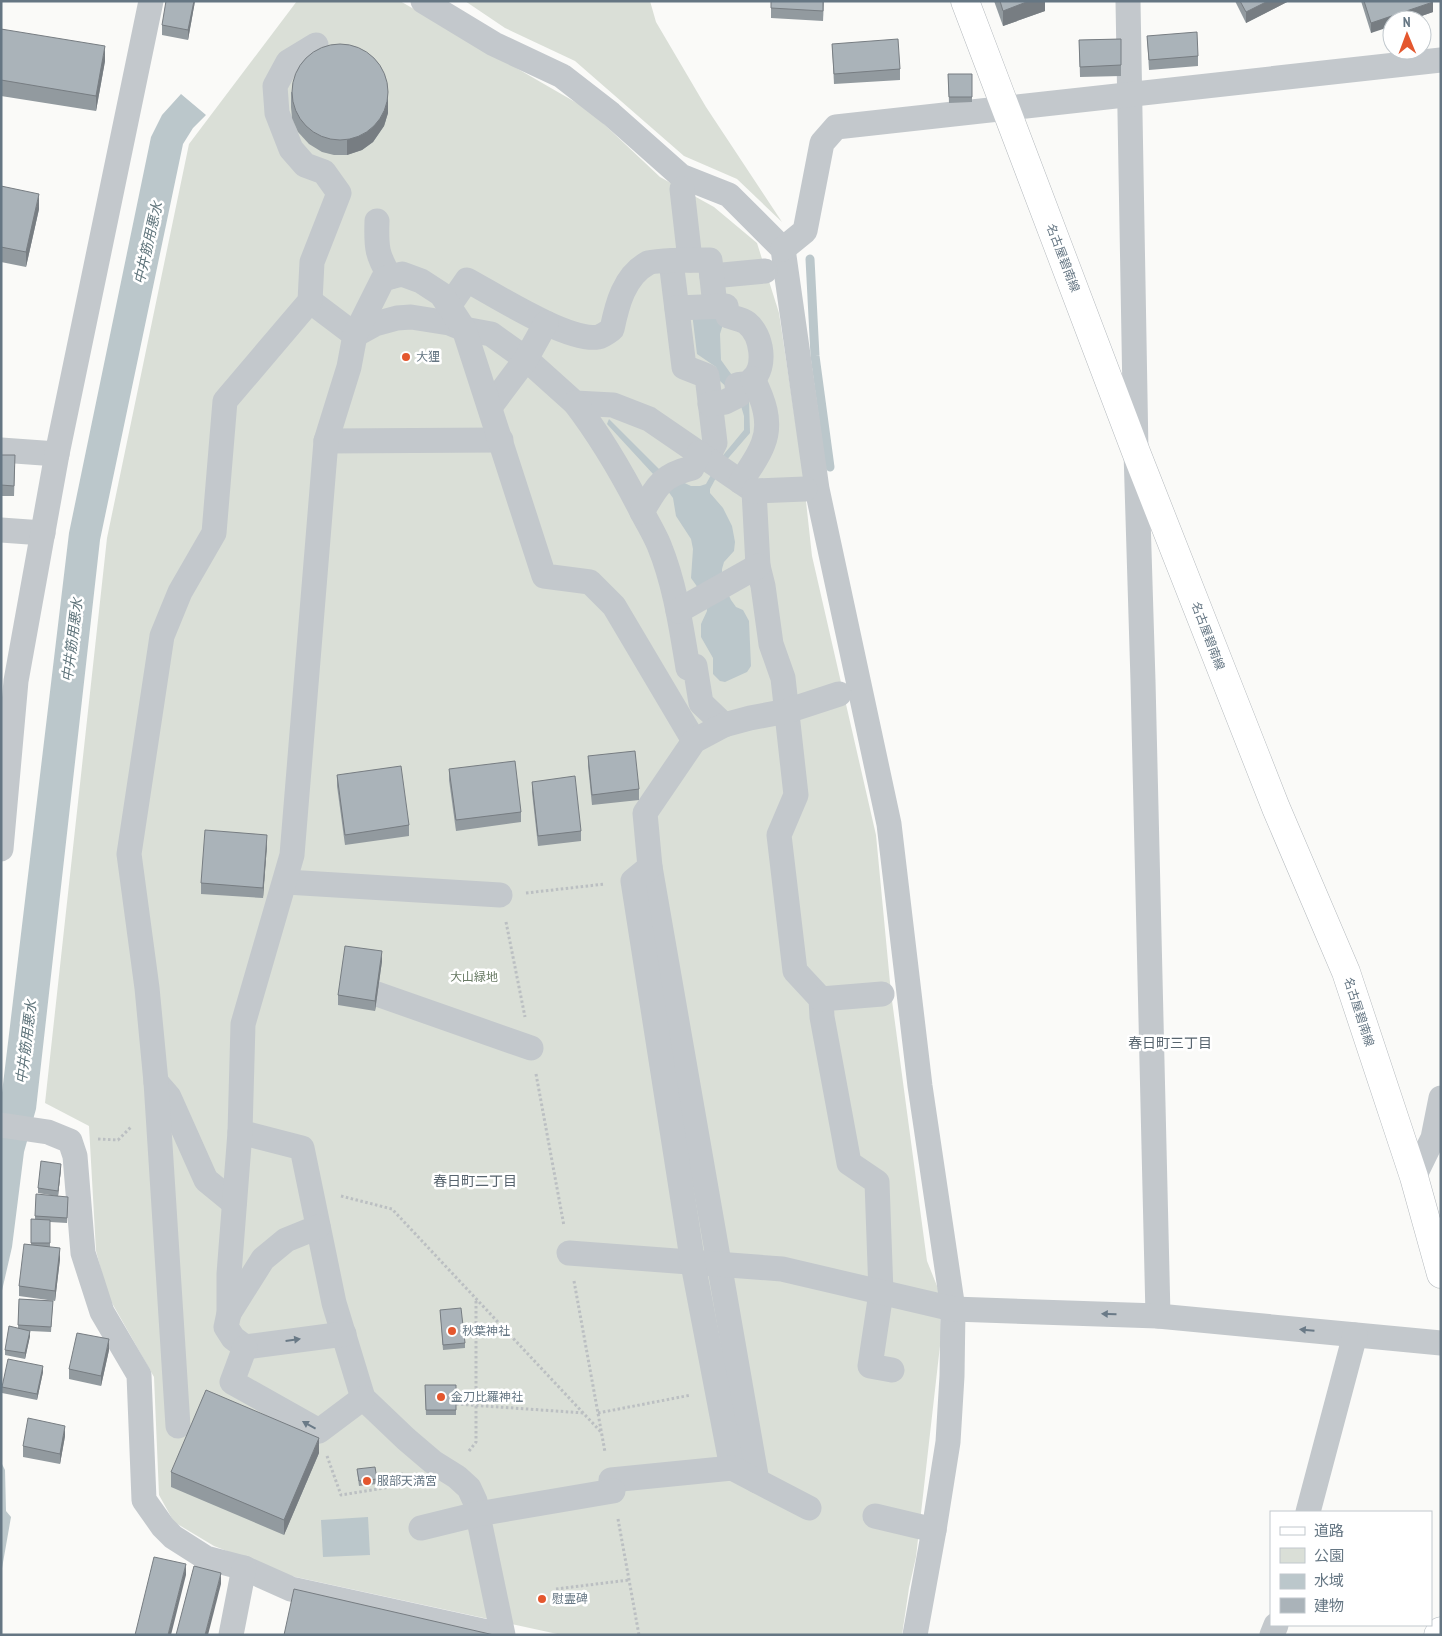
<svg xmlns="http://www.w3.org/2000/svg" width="1442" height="1636" font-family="'PT Sans Narrow','Noto Sans JP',sans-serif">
<rect width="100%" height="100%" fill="#fafaf8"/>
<g fill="#dadfd7">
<polygon points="297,1 400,1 589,110 660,177 714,207 757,243 779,313 802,465 812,556 876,835 891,993 927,1261 939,1291 941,1337 916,1557 909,1588 902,1635 562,1635 291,1576 214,1546 174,1522 159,1495 154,1377 108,1296 96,1251 89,1126 45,1103 107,538 189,144"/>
<polygon points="465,1 650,1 656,22 706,107 782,222 737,179 684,156 575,61 505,28"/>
</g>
<g fill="#bbc7cb">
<polygon points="181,94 206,115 193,128 183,144 100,540 36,1109 24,1152 12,1247 1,1295 1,1101 69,533 151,137 162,115"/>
<polygon points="692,313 722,313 724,321 720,334 721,360 749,399 750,433 724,463 710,489 710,493 723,508 732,526 735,542 734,551 724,562 722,569 722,581 731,600 736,607 743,610 749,621 751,666 747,672 725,682 720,681 713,674 713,658 701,637 701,624 707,611 706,599 691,578 693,549 691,539 676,516 673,498 665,487 607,424 609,419 663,473 691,486 700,486 706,484 720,459 744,430 744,416 741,406 732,392 720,381 716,367 697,354"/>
<polygon points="1,1462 5,1470 6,1511 11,1517 1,1574"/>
<polygon points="368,1517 370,1555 323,1557 321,1520"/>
</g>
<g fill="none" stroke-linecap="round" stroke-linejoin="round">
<polyline stroke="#bbc7cb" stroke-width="9" points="810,259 815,356 830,467"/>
<defs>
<polyline id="secondary" points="1438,1635 1441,1631"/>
<polyline id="primary" points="965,1 1136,452 1276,808 1346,972 1414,1177 1441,1274"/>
</defs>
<use href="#secondary" stroke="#b3babf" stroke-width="29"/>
<use href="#primary" stroke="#b5babe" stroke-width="29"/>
<g stroke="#bbbfc2" stroke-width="3" stroke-dasharray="2.5 2.5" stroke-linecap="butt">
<polyline points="526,893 605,884"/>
<polyline points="506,922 525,1017"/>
<polyline points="536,1074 564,1226"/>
<polyline points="98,1139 118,1140 131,1127"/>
<polyline points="341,1196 392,1209 601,1432"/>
<polyline points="574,1281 605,1452"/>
<polyline points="456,1404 584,1413"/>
<polyline points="598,1413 691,1395"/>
<polyline points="469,1451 476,1442 476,1299"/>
<polyline points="327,1456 341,1495 415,1483"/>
<polyline points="376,1478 403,1474"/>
<polyline points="618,1519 639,1635"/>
<polyline points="556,1589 629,1580"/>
</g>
<g stroke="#c3c8cc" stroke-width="25">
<polyline points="423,1 494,44 562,76 611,114 681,176 729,195 783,249 817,489 889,824 920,1086 953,1309 952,1376 948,1442 934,1530 915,1635"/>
<polyline points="1128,1 1136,452 1143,681 1158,1316"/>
<polyline points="682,189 690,260"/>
<path d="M377 221C376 248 377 255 390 277"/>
<polyline points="783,249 805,231 822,143 836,127 1441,60"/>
<polyline points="671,261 684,367 707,376 715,443 707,459"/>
<polyline points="712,276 765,271"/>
<polyline points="310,301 355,335 375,324 397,318 411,317 449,323 464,329 491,334 526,359 575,403 613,405 649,419 754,491 758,566 763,586 771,644 783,678 796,795 779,835 795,971 821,999 822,1017 849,1163 877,1182 881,1293 870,1366 892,1370"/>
<path d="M449 306 467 280C495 295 568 342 598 337 603 336 608 332 612 329 617 305 624 276 648 263 654 260 700 260 710 260L715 306"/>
<path d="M677 308 726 306 728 316C734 318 742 319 747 323 762 335 767 367 752 380 748 384 742 384 737 385L739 395 725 402 710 404"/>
<path d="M575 403C601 437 622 473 641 510 647 522 654 533 659 545 675 584 681 626 688 668L695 666 701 703 724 725"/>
<polyline points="490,407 526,359 546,323"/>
<polyline points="326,441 501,440"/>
<polyline points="1,450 57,454"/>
<path d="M741 482C748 470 758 458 763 444 772 422 763 399 753 379"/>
<polyline points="754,491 805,489"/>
<path d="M642 512C657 486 662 475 692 468L699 453"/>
<polyline points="1,530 43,533"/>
<polyline points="678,611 758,566"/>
<polyline points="1,849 16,681 57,454 151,1"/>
<polyline points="650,867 757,1481"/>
<polyline points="286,882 500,895"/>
<polyline points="377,994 531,1048"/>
<polyline points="821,999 882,994"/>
<polyline points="156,1082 169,1097 206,1180 234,1203"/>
<polyline points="1,1125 48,1132 70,1141 75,1156 83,1253 102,1312 139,1375 144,1500 163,1527 173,1537 206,1558 244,1568 291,1589 501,1635"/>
<polyline points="240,1132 302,1148 334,1303 363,1398 406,1439 433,1462 457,1477 469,1488 475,1501 503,1635"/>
<polyline points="1414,1177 1433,1138 1441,1098"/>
<polyline points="569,1253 782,1269 953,1309 1158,1316 1441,1343"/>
<polyline points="229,1313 263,1259 286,1240 318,1227"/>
<polyline points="344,1334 245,1347 233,1338 226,1327 229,1313 229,1274 240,1132 243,1024 292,855 326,441 349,367 355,335 383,279 402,274 421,281 441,294 464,329 544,576 590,582 614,606 694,741"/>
<polyline points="245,1347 232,1382 319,1431 363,1398"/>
<polyline points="178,1426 156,1082 147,988 129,854 162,636 180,592 214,533 225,401 310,301 312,262 339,193 324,172 305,165 291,149 277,113 275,86 288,62 316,45"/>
<polyline points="732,1468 693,1264 633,881 650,867 645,813 694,741 724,725 750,718 787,711 839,694"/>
<polyline points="611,1480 732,1468 809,1508"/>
<polyline points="1308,1512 1355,1335"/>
<polyline points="875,1516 934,1530"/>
<polyline points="421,1528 478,1514 613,1491"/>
<polyline points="231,1635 244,1568"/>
<polyline points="1272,1635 1276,1625"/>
</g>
<use href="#secondary" stroke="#fff" stroke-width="28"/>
<use href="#primary" stroke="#fff" stroke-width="28"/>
</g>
<g fill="#929a9f">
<polygon points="195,1 188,40 162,35 162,25"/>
<polygon points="771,1 824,1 823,21 771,18"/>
<polygon points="994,1 1045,1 1045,11 1003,26"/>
<polygon points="1235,1 1289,1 1246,23"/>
<polygon points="1361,1 1433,1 1433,12 1410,20 1392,20 1371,33"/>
<polygon points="1,29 105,61 96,111 1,96"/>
<polygon points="1147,36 1198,56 1198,66 1149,70"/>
<polygon points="1121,39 1121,76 1080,77 1079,40"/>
<polygon points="832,44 900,69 900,80 834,84"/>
<polygon points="948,74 972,74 972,102 949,103"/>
<polygon points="291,92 388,113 384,126 373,142 362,150 347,155 334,155 322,152 309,144 298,132 292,118 291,107"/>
<polygon points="1,186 39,209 26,267 1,262"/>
<polygon points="1,455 15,466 14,496 1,496"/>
<polygon points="588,756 639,789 639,800 592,805 588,766"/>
<polygon points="449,769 521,812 521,822 456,831 449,780"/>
<polygon points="337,775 409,825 409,836 345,845 337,786"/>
<polygon points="532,782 581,831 581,841 538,846 532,792"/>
<polygon points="267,845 263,898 201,894 201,883"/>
<polygon points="382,961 375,1011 338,1005 338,995"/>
<polygon points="61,1169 58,1196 68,1202 67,1223 50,1222 50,1247 60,1259 55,1301 19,1296 19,1286 31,1245 31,1219 35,1219 35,1216 56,1196 38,1193 38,1188"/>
<polygon points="19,1299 53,1301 51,1332 30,1331 30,1336 25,1359 5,1355 5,1350 18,1328"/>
<polygon points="440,1310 465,1343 465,1348 443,1350"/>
<polygon points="109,1350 101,1386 69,1379 69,1369"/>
<polygon points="43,1372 37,1400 2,1393 2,1387"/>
<polygon points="425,1385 456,1385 456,1415 426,1415"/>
<polygon points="65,1436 60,1464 23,1457 23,1446"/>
<polygon points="319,1453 284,1535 171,1487 171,1472"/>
<polygon points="357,1469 377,1479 377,1484 359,1486"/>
</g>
<g fill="#777d82">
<polygon points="194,1 195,1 188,40 188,30"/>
<polygon points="1029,1 1045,1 1045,11 1003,26 1003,11"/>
<polygon points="1268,1 1289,1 1246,23 1246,12"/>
<polygon points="1433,2 1433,12 1410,20 1392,20 1392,26 1371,33 1371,23"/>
<polygon points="105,46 105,61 96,111 96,96"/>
<polygon points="388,98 388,113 384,126 373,142 362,150 347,155 347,140"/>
<polygon points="39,194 39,209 26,267 26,252"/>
<polygon points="267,835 267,845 263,898 263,888"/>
<polygon points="382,951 382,961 375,1011 375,1001"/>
<polygon points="61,1164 61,1169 58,1196 58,1191"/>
<polygon points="60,1248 60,1259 55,1301 55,1291"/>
<polygon points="30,1331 30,1336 25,1359 25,1353"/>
<polygon points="109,1339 109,1350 101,1386 101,1376"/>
<polygon points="43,1366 43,1372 37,1400 37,1394"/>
<polygon points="65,1426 65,1436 60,1464 60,1454"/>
<polygon points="319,1438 319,1453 284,1535 284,1520"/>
<polygon points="186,1564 186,1575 171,1635 168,1635"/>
<polygon points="221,1573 221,1584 208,1635 205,1635"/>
</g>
<g fill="#aab3b9" stroke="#777d82">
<polygon points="166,1 194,1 188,30 162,25"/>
<polygon points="771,1 823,1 823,11 771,8"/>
<polygon points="1000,1 1029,1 1003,11"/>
<polygon points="1240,1 1268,1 1246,12"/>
<polygon points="1364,1 1433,1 1433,2 1371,23"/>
<polygon points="1,29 105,46 96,96 1,80"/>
<polygon points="1197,32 1198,56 1149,60 1147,36"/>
<polygon points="898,39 900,69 834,74 832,44"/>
<polygon points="1121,39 1121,65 1080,67 1079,40"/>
<circle cx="340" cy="92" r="48"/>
<polygon points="948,74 972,74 972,97 949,97"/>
<polygon points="1,186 39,194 26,252 1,247"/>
<polygon points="1,455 15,455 14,486 1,485"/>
<polygon points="635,751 639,789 592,795 588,756"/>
<polygon points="515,761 521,812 456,820 449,769"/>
<polygon points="401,766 409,825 345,835 337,775"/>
<polygon points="575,776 581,831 538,836 532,782"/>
<polygon points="205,830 267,835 263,888 201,883"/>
<polygon points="345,946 382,951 375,1001 338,995"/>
<polygon points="41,1161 61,1164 58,1191 38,1188"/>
<polygon points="36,1194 68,1197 67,1218 35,1216"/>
<polygon points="31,1219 50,1220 50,1243 31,1243"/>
<polygon points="24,1244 60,1248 55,1291 19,1286"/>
<polygon points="19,1299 53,1301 51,1327 18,1325"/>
<polygon points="461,1308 465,1343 443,1345 440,1310"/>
<polygon points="9,1326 30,1331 25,1353 5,1350"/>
<polygon points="77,1333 109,1339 101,1376 69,1369"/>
<polygon points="8,1359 43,1366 37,1394 2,1387"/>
<polygon points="425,1385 456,1385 456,1410 426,1410"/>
<polygon points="206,1390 319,1438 284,1520 171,1472"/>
<polygon points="28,1418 65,1426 60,1454 23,1446"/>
<polygon points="375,1467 377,1479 359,1481 357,1469"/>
<polygon points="154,1557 186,1564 168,1635 135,1635"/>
<polygon points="194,1566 221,1573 205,1635 176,1635"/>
<polygon points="294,1589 494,1635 284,1635"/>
</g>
<defs><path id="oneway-solid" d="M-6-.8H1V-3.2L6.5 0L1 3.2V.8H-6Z" transform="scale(1.25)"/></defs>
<g fill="#6a7a87">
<use href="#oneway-solid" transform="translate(1109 1314) rotate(-178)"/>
<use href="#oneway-solid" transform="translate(1307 1330) rotate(-175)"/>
<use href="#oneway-solid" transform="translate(293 1340) rotate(-8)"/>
<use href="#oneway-solid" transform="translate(309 1425) rotate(-151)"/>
</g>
<g fill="#e4572e" stroke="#fff" stroke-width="2">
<circle cx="406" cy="357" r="5"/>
<circle cx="452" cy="1331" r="5"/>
<circle cx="441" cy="1397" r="5"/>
<circle cx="367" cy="1481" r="5"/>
<circle cx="542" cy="1599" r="5"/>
</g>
<g text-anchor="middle" stroke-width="5" stroke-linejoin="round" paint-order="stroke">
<g font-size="12" fill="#657683" stroke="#fff">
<text transform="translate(1063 258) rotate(69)" y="4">名古屋碧南線</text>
<text transform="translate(1208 636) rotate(69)" y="4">名古屋碧南線</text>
<text transform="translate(1359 1012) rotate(72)" y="4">名古屋碧南線</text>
</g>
<g font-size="12" fill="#657683" stroke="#fff" text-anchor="start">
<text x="416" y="361">大狸</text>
<text x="462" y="1335">秋葉神社</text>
<text x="451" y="1401">金刀比羅神社</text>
<text x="377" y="1485">服部天満宮</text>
<text x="552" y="1603">慰霊碑</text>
</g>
<g font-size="12" fill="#687a64" stroke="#fff">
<text x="474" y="981">大山緑地</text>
</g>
<g font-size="14" font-style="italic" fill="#60757c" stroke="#fff">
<text transform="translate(148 243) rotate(-77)" y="5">中井筋用悪水</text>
<text transform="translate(72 640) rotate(-83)" y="5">中井筋用悪水</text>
<text transform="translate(26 1042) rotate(-83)" y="5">中井筋用悪水</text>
</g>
<g font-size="14" fill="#57646e" stroke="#fff">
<text x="1170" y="1048">春日町三丁目</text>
<text x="475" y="1186">春日町二丁目</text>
</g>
</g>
<rect width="1442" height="1636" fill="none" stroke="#657683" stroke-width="5"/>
<rect x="1270" y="1511" width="162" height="115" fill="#ffffff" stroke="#c1c8cd"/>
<rect x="1280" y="1527" width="25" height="8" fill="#ffffff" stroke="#c1c8cd"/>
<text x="1314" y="1536" font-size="15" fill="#657683">道路</text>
<rect x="1280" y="1548" width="25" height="15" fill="#dadfd7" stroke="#c1c8cd"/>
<text x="1314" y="1561" font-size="15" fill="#657683">公園</text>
<rect x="1280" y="1574" width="25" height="15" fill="#bbc7cb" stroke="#c1c8cd"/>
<text x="1314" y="1586" font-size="15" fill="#657683">水域</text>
<rect x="1280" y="1598" width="25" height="15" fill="#aab3b9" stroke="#c1c8cd"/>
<text x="1314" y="1611" font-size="15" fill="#657683">建物</text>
<g transform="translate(1407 35) rotate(359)"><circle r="24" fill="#ffffff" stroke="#c1c8cd"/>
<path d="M0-4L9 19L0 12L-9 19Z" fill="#e4572e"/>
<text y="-8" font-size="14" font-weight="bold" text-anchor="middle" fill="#657683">N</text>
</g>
</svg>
